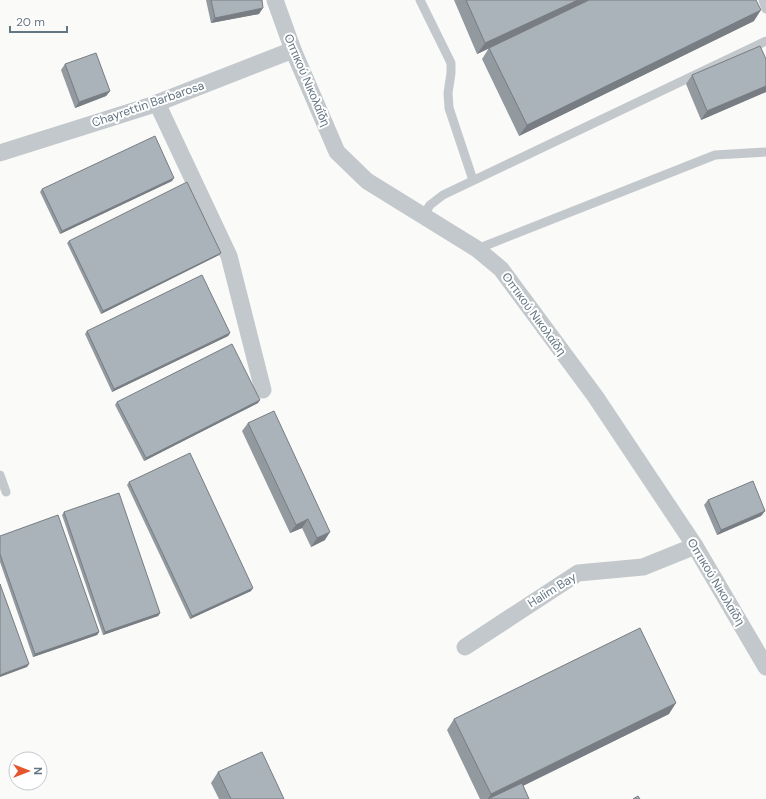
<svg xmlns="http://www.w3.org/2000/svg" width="766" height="799" font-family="'DM Sans',sans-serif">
<rect width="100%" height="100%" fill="#fafaf8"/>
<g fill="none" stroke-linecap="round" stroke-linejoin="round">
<g stroke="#c3c8cc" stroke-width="9">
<polyline points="420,0 451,63 451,73 448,93 449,108 473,180"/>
<polyline points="763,0 766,9"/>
<polyline points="423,216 430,205 443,195 766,41"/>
<polyline points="477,249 715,155 766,152"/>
<polyline points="0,475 6,492"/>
</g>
<g stroke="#c3c8cc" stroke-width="17">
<polyline points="275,0 293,50 337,152 367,181 477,249 501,269 595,396 695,546 766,667"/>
<polyline points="157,103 229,256 263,390"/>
<polyline points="0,153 152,105 293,50"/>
<polyline points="465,647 578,573 643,567 695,546"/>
</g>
</g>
<g fill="#929a9f">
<polygon points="206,0 262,0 259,14 211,23"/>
<polygon points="454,0 756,0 754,21 519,136 482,59 489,48 498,44 477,54"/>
<polygon points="766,59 766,92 701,120 686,84 692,75"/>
<polygon points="65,64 110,91 106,96 75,108 61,70"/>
<polygon points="172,181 60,234 40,192 42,189"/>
<polygon points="69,241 219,255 101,314 67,243"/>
<polygon points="87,331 230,333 228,336 112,392 85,334"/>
<polygon points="117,402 258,403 144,461 115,405"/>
<polygon points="248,423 325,540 311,547 302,528 290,533 242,431"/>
<polygon points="129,482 251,591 190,619 127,485"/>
<polygon points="708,500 765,511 761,516 717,535 704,505"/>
<polygon points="64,512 160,613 158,616 103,635 62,515"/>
<polygon points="0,536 99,632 97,635 33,657 0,562"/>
<polygon points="669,714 523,786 529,799 480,799 447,730 454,719"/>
<polygon points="218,772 284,799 219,799 211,783"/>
</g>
<g fill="#777d82">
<polygon points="578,0 594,0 477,54 485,43"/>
<polygon points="263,8 259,14 211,23 215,18"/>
<polygon points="761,10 754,21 519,136 527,125"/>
<polygon points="766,86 766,92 701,120 707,111"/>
<polygon points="110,91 106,96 75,108 79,102"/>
<polygon points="174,178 172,181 60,234 62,231"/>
<polygon points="221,253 219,255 101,314 103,311"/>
<polygon points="230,333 228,336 112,392 114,389"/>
<polygon points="260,400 258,403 144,461 146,458"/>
<polygon points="765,511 761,516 717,535 721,530"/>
<polygon points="308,519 302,528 290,533 296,525"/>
<polygon points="330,532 325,540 311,547 317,538"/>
<polygon points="253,588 251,591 190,619 192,616"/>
<polygon points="160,613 158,616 103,635 105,632"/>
<polygon points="99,632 97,635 33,657 35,654"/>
<polygon points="29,664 27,667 0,677 0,675"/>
<polygon points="676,703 669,714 496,799 488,799 491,794"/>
</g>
<g fill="#aab3b9" stroke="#777d82">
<polygon points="211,0 262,0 263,8 215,18"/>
<polygon points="466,0 578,0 485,43"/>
<polygon points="589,0 756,0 761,10 527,125 489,48"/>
<polygon points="760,46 766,59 766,86 707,111 692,75"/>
<polygon points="96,53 110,91 79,102 65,64"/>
<polygon points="155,136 174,178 62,231 42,189"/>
<polygon points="187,182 221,253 103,311 69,241"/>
<polygon points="202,275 230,333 114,389 87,331"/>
<polygon points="232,344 260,400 146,458 117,402"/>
<polygon points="274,411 330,532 317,538 308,519 296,525 248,423"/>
<polygon points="190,453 253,588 192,616 129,482"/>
<polygon points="753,481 765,511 721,530 708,500"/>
<polygon points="119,493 160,613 105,632 64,512"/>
<polygon points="58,515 99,632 35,654 0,554 0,536"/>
<polygon points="0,584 29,664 0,675"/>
<polygon points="640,628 676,703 491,794 454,719"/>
<polygon points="262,752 284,799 231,799 218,772"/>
<polygon points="522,783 529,799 488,799"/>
<polygon points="638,796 640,799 633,799"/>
</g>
<g text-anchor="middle" stroke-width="4" stroke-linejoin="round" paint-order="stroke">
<g font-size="12" fill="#657683" stroke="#fff">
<text transform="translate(307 80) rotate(67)" y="4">Οπτικού Νικολαΐδη</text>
<text transform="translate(148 104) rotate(-19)" y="4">Chayrettin Barbarosa</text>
<text transform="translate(534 314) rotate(54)" y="4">Οπτικού Νικολαΐδη</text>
<text transform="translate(716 582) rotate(59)" y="4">Οπτικού Νικολαΐδη</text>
<text transform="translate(552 590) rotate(-32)" y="4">Halim Bay</text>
</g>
</g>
<g transform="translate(28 771) rotate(90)"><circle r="19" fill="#ffffff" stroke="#c1c8cd"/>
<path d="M0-3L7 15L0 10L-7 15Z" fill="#e4572e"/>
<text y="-6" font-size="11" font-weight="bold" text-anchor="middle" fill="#657683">N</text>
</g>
<path d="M10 26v6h57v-6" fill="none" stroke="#657683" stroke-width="2"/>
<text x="16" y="26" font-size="12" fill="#657683" stroke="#ffffff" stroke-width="3" paint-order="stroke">20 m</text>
</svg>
